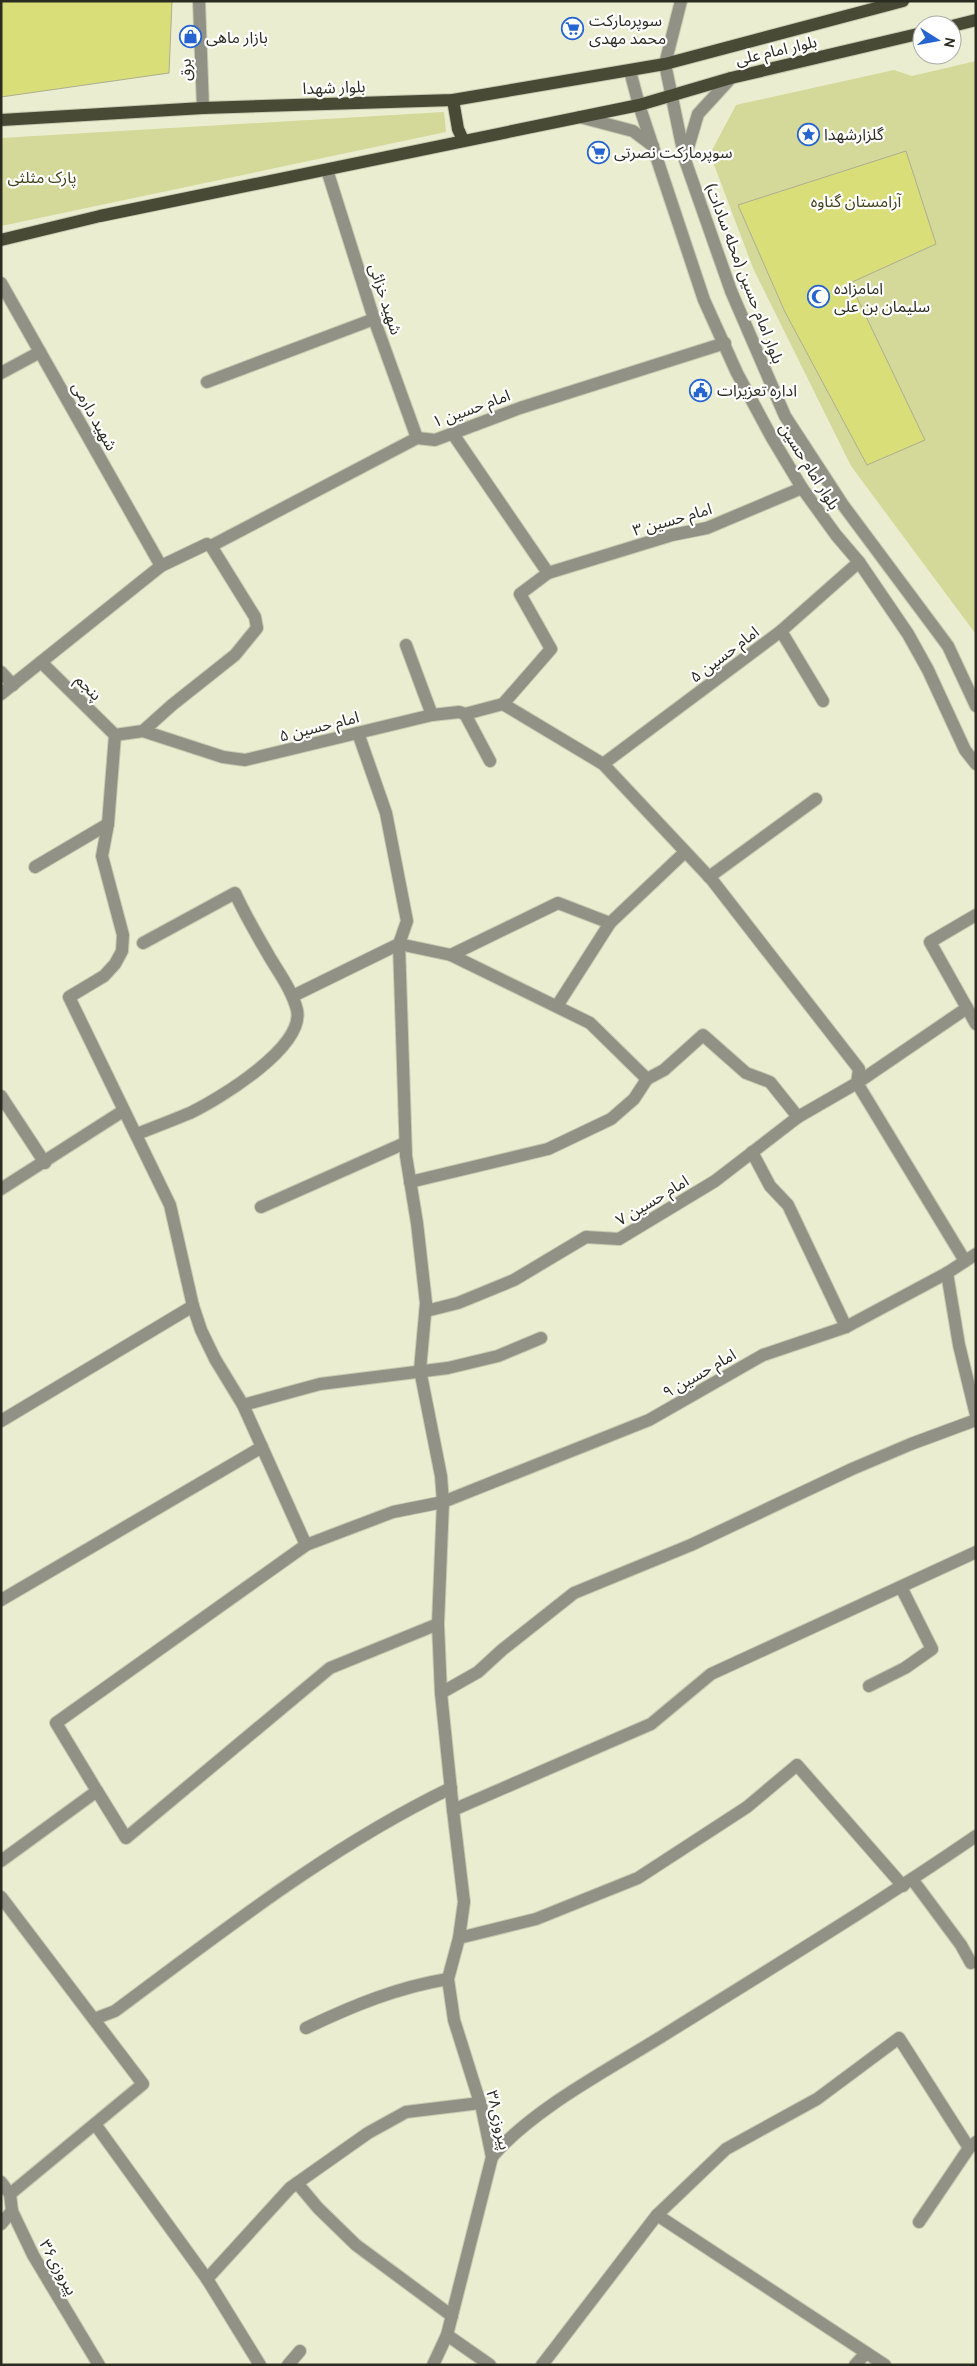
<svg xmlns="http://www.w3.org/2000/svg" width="977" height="2366" font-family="Cabin,'Noto Sans Arabic',sans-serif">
<rect width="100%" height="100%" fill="#ebedd0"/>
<g fill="#d4d898">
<polygon points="976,61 976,633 975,633 851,466 753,268 710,154 736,105 894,70 912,76"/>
<polygon points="444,112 446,132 1,226 1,138"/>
</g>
<g fill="#dade78" stroke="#acae93">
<polygon points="1,1 172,1 169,73 1,97"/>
<polygon points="906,151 936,244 850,283 925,440 867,465 785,312 738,205"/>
</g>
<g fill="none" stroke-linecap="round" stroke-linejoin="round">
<defs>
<g id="minor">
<polyline points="199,1 203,108"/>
<polyline points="681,1 665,64 685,160 731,291 785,416 843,505 948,646 976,706"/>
<polyline points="630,71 639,105 704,300 737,373 772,438 802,488 836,535 859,562 908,634 928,670 965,750 976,764"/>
<polyline points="580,117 633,131 653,146"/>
<polyline points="685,158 698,114 731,78"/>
<polyline points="327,170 374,319 417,438"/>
<polyline points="1,283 161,566"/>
<polyline points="1,373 40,352"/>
<polyline points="207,382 374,319"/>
<polyline points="453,434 548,573 520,594 551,649 503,704 603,764 712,880 859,1069 857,1083 965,1261"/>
<polyline points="548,573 672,535 707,528 802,488"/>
<polyline points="781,631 823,701"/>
<polyline points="406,645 432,715"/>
<polyline points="41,662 115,735"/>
<polyline points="1,672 13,685"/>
<polyline points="1,694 161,566 207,544 211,546 417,438 435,440 520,408 725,343"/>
<polyline points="465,714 490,761"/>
<polyline points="143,731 223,757 245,760 432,715 459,712 465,714 503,704"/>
<polyline points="358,733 386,813 407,921 399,944 451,955 590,1023 647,1079"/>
<polyline points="115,735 108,824 102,856 123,935 122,951 115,964 104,976 69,997 170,1205 193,1306 201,1330 215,1359 243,1405 306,1545"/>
<polyline points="115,735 143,731 172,705 235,655 257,628 255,617 211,546"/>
<polyline points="603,764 781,631 859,562"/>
<polyline points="35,867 108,824"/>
<polyline points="709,877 816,799"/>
<polyline points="976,915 930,942 976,1024"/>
<polyline points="451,955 558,903 610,923"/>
<polyline points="293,996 399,944 406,1156 417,1223 426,1303 420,1370 441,1476 443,1502 438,1624 441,1693 453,1810"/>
<polyline points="557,1006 610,923 685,852"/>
<polyline points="1,1096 45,1163"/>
<path d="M137 1134C155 1127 173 1120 190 1113 219 1099 305 1047 297 1010 292 990 279 973 269 956 257 935 245 915 235 893L143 943"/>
<polyline points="752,1152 770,1186 788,1205 846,1327"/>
<polyline points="410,1182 548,1149 611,1119 634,1099 647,1079 664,1070 703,1035 746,1073 770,1082 798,1117"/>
<polyline points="1,1189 123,1111"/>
<polyline points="261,1207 405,1143"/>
<polyline points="947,1273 959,1345 976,1415"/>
<polyline points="426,1311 458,1303 514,1280 586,1237 619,1239 715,1181 798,1117 857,1083 967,1008"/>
<polyline points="243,1405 320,1384 448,1368 498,1356 541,1338"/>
<polyline points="1,1421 193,1306"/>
<polyline points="1,1600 262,1447"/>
<polyline points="869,1686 905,1668 932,1649 901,1587"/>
<polyline points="441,1693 478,1672 502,1650 574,1593 691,1545 852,1469 911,1444 976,1420"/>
<polyline points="97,1791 126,1838 330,1668 438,1624"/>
<polyline points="1,1861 97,1791 56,1723 306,1545 393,1512 443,1502 649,1420 763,1355 846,1327 947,1273 976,1254"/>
<polyline points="912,1879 961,1945 971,1963"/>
<polyline points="1,1897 143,2084 10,2194"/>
<polyline points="459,1938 536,1919 638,1878 747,1807 797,1765 903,1886"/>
<path d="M94 2019 115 2011C223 1931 329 1847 451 1788"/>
<path d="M306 2028C352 2006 398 1987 448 1979"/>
<polyline points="95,2124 207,2279"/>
<path d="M492 2157C532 2109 610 2069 664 2035 768 1970 874 1906 976 1836"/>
<polyline points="1,2182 10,2194 12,2211 33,2255 99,2365"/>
<polyline points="297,2183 318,2208 356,2245 452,2316"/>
<polyline points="657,2215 885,2365"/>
<polyline points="919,2222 969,2148 976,2142"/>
<polyline points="1,2224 12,2211"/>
<polyline points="447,2335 490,2365"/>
<polyline points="260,2365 207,2279 290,2188 368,2133 406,2112 480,2103"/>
<polyline points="288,2365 300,2351"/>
<polyline points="433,2365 447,2335 492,2157 482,2109 454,2020 448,1979 459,1938 464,1902 453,1810 651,1724 711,1674 976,1552"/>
<polyline points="542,2365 657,2215 726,2149 817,2099 899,2038 969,2148"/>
<polyline points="855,2365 866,2353"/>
</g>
<g id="major">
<polyline points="952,26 976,20"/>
<polyline points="453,100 458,129 463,140"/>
<polyline points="1,120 203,108 453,100 665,64 903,1"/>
<polyline points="1,240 100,216 639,105 731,78 922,33"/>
</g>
</defs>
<use href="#minor" stroke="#c8cab0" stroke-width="14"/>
<use href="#major" stroke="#c8cab0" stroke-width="14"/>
<use href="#minor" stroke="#919186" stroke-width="12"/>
<use href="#major" stroke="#494a36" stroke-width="12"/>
</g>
<defs>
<symbol id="supermarket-ring" viewBox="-11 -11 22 22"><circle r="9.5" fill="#fff" stroke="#2665d1" stroke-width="1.5"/><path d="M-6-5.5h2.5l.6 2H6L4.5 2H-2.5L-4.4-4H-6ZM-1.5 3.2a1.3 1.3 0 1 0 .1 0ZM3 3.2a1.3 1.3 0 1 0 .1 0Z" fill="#2665d1"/></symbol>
<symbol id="shop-ring" viewBox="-11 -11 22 22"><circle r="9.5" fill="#fff" stroke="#2665d1" stroke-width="1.5"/><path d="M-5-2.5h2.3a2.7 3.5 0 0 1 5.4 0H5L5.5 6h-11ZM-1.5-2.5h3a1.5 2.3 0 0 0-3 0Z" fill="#2665d1"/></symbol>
<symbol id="sight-ring" viewBox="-11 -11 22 22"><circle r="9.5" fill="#fff" stroke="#2665d1" stroke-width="1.5"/><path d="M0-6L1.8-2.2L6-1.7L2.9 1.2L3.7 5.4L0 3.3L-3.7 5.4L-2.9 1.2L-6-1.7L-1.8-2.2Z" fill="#2665d1"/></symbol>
<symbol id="mosque-ring" viewBox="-11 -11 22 22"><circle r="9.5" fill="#fff" stroke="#2665d1" stroke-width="1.5"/><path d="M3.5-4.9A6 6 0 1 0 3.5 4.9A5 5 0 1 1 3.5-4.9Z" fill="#2665d1"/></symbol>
<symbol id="civic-ring" viewBox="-11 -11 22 22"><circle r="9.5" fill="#fff" stroke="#2665d1" stroke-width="1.5"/><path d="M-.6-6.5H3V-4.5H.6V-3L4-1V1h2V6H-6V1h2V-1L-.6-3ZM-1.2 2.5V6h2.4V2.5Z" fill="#2665d1"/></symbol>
</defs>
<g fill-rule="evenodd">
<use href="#supermarket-ring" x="560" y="16" width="25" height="25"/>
<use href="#shop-ring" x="178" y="24" width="25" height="25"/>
<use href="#sight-ring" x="796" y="122" width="25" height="25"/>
<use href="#supermarket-ring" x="586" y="140" width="25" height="25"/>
<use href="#mosque-ring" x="806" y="284" width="25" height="25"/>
<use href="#civic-ring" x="688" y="378" width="25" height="25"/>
</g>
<g text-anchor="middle" stroke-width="4.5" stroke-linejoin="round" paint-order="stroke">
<g font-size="16" fill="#2b2c21" stroke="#fff" text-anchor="start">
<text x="589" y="26">سوپرمارکت<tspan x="589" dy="18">محمد مهدی</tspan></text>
<text x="206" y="43">بازار ماهی</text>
<text x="824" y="140">گلزارشهدا</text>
<text x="614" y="158">سوپرمارکت نصرتی</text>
<text x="834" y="294">امامزاده<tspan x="834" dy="18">سلیمان بن علی</tspan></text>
<text x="717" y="396">اداره تعزیرات</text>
</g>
<g font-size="16" fill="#2b2c21" stroke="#fff">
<text transform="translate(776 50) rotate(-13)" y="6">بلوار امام علی</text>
<text transform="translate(185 70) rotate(-92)" y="6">برق</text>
<text transform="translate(334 87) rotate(-2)" y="6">بلوار شهدا</text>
<text transform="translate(745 273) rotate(69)" y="6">بلوار امام حسین (محله سادات)</text>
<text transform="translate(386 299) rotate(72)" y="6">شهید خزائی</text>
<text transform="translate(471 408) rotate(-20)" y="6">امام حسین ۱</text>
<text transform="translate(95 416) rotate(61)" y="6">شهید دارمی</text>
<text transform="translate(810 466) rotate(58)" y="6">بلوار امام حسین</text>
<text transform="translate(672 519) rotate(-16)" y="6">امام حسین ۳</text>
<text transform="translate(724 654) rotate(-37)" y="6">امام حسین ۵</text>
<text transform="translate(89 687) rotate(45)" y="6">پنجم</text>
<text transform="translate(319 726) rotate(-14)" y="6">امام حسین ۵</text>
<text transform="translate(652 1200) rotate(-31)" y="6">امام حسین ۷</text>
<text transform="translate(699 1373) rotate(-30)" y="6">امام حسین ۹</text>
<text transform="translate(499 2120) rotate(77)" y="6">پیروزی۳۸</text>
<text transform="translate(59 2267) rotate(61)" y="6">پیروزی۳۶</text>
</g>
<g font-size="16" fill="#414217" stroke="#fff">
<text x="42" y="183">پارک مثلثی</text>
<text x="856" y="207">آرامستان گناوه</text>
</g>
</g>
<rect width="977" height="2366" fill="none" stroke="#2b2c21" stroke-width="5"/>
<g transform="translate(937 40) rotate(101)"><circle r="24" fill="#ffffff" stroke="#aaaba6"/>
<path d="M0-4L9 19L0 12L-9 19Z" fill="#2665d1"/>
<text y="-8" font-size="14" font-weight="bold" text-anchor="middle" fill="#2b2c21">N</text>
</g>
</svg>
